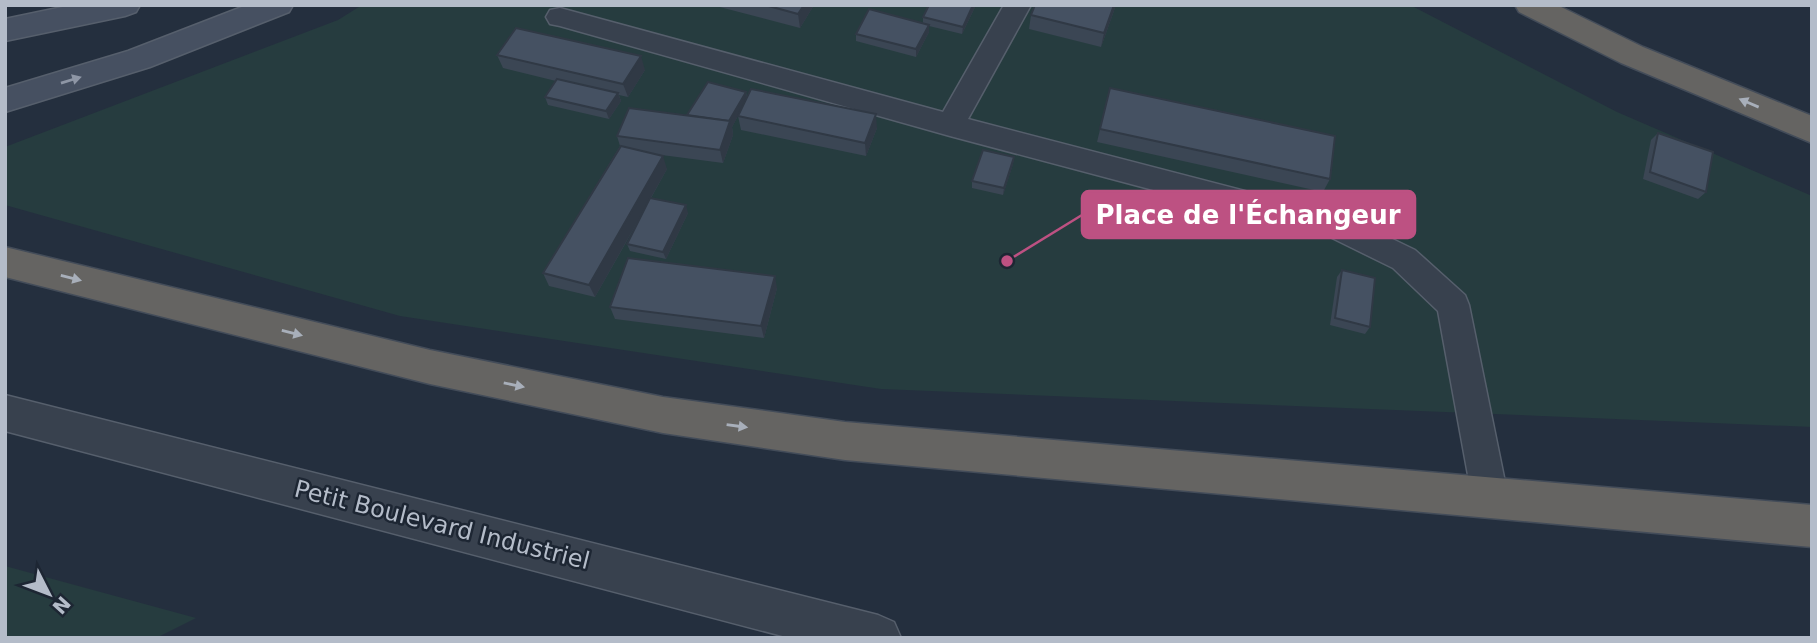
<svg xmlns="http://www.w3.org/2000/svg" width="1817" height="643" font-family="'DejaVu Sans',sans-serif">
<rect width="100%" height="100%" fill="#242f3e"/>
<g fill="#263c3f">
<polygon points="362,5 1410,5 1617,112 1812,196 1812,427 881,389 400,316 5,205 5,147 338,20"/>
<polygon points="5,566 196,618 156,638 5,638"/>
</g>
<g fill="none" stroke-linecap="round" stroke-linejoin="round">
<defs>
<polygon id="service" points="1004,5 1031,5 968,119 1349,218 1415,250 1465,295 1469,305 1508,497 1503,509 1490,514 1477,509 1472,497 1438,311 1393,268 1330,237 950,136 560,26 550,24 546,17 550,10 560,8 943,112"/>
<polygon id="minor" points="5,395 878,615 894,622 901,638 790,638 5,431"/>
<g id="secondary">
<polygon points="72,5 140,5 136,12 125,16 5,41 5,19"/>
<polygon points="247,5 293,5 289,12 150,67 5,112 5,88 128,51"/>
</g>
<g id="trunk">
<polygon points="1515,5 1557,5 1643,47 1812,116 1812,143 1621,63 1519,12"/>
<polygon points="5,247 430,350 663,397 845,422 1812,505 1812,547 845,460 663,433 430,384 5,277"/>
</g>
</defs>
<use href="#service" stroke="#565f6c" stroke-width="3"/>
<use href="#minor" stroke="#565f6c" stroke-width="3"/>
<use href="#secondary" stroke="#565f6c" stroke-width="3"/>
<use href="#trunk" stroke="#434c59" stroke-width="3"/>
<use href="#service" fill="#38414e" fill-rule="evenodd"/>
<use href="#minor" fill="#38414e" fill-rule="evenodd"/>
<use href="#secondary" fill="#465061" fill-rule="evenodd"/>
<use href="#trunk" fill="#656462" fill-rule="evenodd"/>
</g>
<g fill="#3b4654">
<polygon points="712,5 814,5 800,28"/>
<polygon points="976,5 962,34 929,26 929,32 916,57 856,41 856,34 923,23 923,17"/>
<polygon points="1116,5 1101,47 1029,29 1031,15"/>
<polygon points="497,55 645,70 628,97 619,95 621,101 609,119 548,105 545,97 556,81 503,68"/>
<polygon points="1110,88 1330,179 1323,192 1097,142"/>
<polygon points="746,92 747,98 877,128 866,156 741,130 738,116 741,110 732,127 733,135 723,163 654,154 667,169 651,198 688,213 666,259 630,251 627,244 645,209 595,297 549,286 543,273 620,146 617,136 687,116"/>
<polygon points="1658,133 1706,192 1698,199 1643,179 1651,140"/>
<polygon points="1014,157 1013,164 1003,195 972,188 972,181"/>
<polygon points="1342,270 1370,327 1365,334 1330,325 1337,277"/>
<polygon points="777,288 764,338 615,319 610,307"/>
</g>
<g fill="#303945">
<polygon points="804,5 814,5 800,28 798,14"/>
<polygon points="973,5 976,5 962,34 963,27"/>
<polygon points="1114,5 1116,5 1101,47 1104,33"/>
<polygon points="929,25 929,32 916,57 916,49"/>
<polygon points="641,56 645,70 628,97 623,84"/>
<polygon points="746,92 747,100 732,127 733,135 723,163 720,150 726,126"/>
<polygon points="618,93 621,101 609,119 606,111"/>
<polygon points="876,114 877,128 866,156 865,143"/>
<polygon points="663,156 667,169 595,297 589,285"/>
<polygon points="1014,157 1013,164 1003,195 1004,188"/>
<polygon points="686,205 688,213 666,259 663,252"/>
<polygon points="775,276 777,288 764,338 761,326"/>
</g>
<g fill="#455162" stroke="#303945" stroke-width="2">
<polygon points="765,5 804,5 798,14"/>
<polygon points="929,5 973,5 963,27 923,17"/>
<polygon points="1035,5 1114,5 1104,33 1031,15"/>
<polygon points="869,9 929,25 916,49 856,34"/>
<polygon points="516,28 641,56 623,84 497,55"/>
<polygon points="557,79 618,93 606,111 545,97"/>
<polygon points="708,82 746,92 729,121 687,115"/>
<polygon points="1110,88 1335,136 1330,179 1100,129"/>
<polygon points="751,89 876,114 865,143 738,116"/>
<polygon points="629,108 730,121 720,150 617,136"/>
<polygon points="1658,133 1713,152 1706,192 1650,172"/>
<polygon points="621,146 663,156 589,285 543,273"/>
<polygon points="983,150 1014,157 1004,188 972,181"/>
<polygon points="650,198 686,205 663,252 627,244"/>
<polygon points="628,258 775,276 761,326 610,307"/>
<polygon points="1342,270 1375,278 1370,327 1335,318"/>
</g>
<defs><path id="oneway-solid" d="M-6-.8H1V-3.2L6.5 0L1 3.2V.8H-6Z" transform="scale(1.75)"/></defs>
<use fill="#8e96a5" href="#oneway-solid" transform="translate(71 80) rotate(-17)"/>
<g fill="#a8afba">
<use href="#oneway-solid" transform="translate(1749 103) rotate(-157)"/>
<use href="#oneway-solid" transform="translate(71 278) rotate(14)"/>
<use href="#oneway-solid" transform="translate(292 333) rotate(14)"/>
<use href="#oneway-solid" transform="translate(514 385) rotate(12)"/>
<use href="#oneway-solid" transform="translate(737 426) rotate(8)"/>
</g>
<g text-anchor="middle" stroke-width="5" stroke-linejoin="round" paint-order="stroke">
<g font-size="24" fill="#b4bcc9" stroke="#1d2633">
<text transform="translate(442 525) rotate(14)" y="8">Petit Boulevard Industriel</text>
</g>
</g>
<path fill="none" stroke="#bd5182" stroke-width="2.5" d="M1007 261L1082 215"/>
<circle fill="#bd5182" stroke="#1d2633" stroke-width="2.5" cx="1007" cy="261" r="7"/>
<rect fill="#bd5182" stroke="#bd5182" stroke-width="2.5" x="1082" y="191" width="333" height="47" rx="7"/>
<g font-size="26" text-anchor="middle" font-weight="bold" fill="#fff">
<text x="1248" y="224">Place de l'Échangeur</text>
</g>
<rect width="1817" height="643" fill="none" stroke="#b4bcc9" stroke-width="14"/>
<g transform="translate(49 594) rotate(132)" stroke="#1d2633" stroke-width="5" paint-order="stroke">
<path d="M0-5L12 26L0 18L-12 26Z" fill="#b4bcc9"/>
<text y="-10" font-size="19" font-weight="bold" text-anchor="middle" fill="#b4bcc9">N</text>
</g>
</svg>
